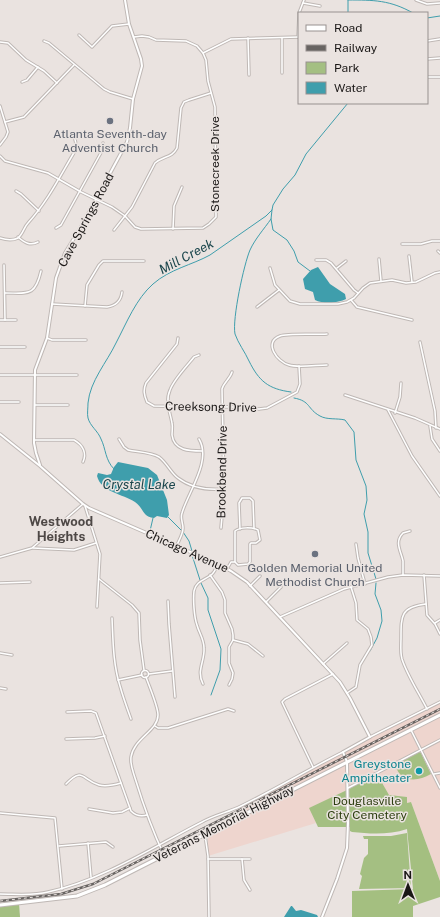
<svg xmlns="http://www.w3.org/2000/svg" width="440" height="917" font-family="'Public Sans',sans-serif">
<rect width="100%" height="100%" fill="#eae3e0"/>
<polygon fill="#eed5ce" points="440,702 440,881 411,802 407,803 407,797 389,796 376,771 370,776 348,788 347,790 310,808 316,823 208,856 208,834 244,814 241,807 343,752"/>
<g fill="#a4bf82">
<path d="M419 752 421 753 431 774C417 782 401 783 395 765Z"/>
<path d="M377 774 389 795 407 797V829C389 835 371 834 352 832L350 831V827H318L309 808 347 790Z"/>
<polygon points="407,833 411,888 359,889 362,876 360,874 364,858 368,854 368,839 364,839 363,836 391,836"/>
<polygon points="19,903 20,917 0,917 0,906"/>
</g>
<polygon fill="#a4bf80" points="411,802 440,881 440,897 413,906 413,917 352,917 352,891 413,889 407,829 407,803"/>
<g fill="#3f9eac">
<path d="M318 267 330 284 345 294 346 299C339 303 323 304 315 300L313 292 305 289 303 279 311 270Z"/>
<path d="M118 462 148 468 157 475 167 500 169 515 167 518 157 516 154 518C142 517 144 508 135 502 123 494 101 492 97 476L98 473 107 475 111 474 114 467Z"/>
<polygon points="292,906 296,911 301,910 317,915 318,917 284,917 291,906"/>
</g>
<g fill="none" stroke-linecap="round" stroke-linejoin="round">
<g stroke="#3f9eac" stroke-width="1">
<path d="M348 0C374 0 390 0 413 13"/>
<polyline points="348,13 348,0"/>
<polyline points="427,18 440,16"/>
<polyline points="272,210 271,219 273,230 287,240 294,251 298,262 310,271"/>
<path d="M271 219C264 229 255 239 250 250 244 264 232 319 235 334 238 343 245 352 249 361 259 381 268 389 291 392"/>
<path d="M294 398C311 401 307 409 320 416 327 420 337 418 345 420L354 432 356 460 366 486 367 500 364 514 368 532V553L376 579"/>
<path d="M114 469C105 460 106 449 101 439 98 431 90 426 88 418 87 414 88 408 88 403 90 381 107 362 116 343 127 322 136 299 153 284 170 269 192 265 210 255L266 216 272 210 273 205 283 189 295 175 306 154 348 103"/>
<polyline points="168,517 181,530"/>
<polyline points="150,531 153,518"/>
<polyline points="183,532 189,541 192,551"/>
<polyline points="192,555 200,580"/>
<polyline points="201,583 208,598 208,610 221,649 220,670 211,695"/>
<polyline points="370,651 377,638 382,621 381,610 375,594 376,583"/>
</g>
<defs>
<g id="minor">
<polyline points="416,0 427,4 440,3"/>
<polyline points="303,3 320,6"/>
<polyline points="299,13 304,0"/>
<polyline points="79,35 92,47 112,26 129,24"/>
<polyline points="298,37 299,14"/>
<polyline points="248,38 249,75"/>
<polyline points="282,38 282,73"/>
<polyline points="44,41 49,43 104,89 110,92 133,99"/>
<polyline points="427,41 440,39"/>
<polyline points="0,42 8,43 26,60 44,71 57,83"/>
<polyline points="203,53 231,39 299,37"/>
<polyline points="427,59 440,58"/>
<polyline points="427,77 440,77"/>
<polyline points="22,82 27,80 38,67"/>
<polyline points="0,106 8,132 6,137 0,145"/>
<polyline points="5,122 24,117 74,65"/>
<polyline points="0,156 5,161 48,173 81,192 112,207 125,216 135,227 141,229 203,228 209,224 216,217 215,107 208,81 206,60 203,53 197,46 186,41 156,40 149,37 142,36 134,37"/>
<polyline points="16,191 21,194 39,211"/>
<polyline points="56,228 61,225 103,149 103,143"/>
<polyline points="173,229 174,206 182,187"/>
<path d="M114 230 132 207 155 163C163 156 172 158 177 148L181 108 184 102 189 100 211 93"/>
<path d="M18 237C25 243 30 246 38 242"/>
<path d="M0 238C6 240 12 241 18 238 23 234 24 227 28 223 48 201 60 176 75 151 77 143 76 138 71 133"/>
<polyline points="402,244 421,244 432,241 440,241"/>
<polyline points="438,251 440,253"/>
<polyline points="409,256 412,282"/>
<polyline points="379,259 381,281"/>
<polyline points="316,260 326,260 331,263 354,290 358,293"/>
<polyline points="4,265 5,320"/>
<polyline points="270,268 275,285 290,301 300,304 338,304 347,302 354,298 363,288 370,283 392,280 406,283 416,282 435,273 440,272"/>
<polyline points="337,268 346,261"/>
<path d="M5 293C28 293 35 297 41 271"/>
<polyline points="351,300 357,307 412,320"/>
<path d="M52 304 107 307C115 306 121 301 122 292"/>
<polyline points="85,306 87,285 99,265 103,261 144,261"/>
<polyline points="257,307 279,290"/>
<polyline points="0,320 16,320"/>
<polyline points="47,338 52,340 86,340"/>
<path d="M178 338 177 344 146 383C143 390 144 395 147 402L154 406 233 407 259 409 267 408 297 392 300 384 299 366"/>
<polyline points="420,342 435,411 436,428"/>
<polyline points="0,347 25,347"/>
<path d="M199 355 194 357C187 366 174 379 170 390 165 401 170 412 172 423 173 427 172 431 172 435 174 451 190 451 202 451"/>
<path d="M327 365C317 365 297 368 289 365 277 362 263 342 280 336 288 333 316 335 327 334"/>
<polyline points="0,375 77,375"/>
<polyline points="345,395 415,418 440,429"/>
<polyline points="0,402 19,402"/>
<polyline points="35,405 68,405"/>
<polyline points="388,410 412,456 440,496"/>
<polyline points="395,413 400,397 401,383"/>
<polyline points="430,426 432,439 440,451"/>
<path d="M119 439 124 447 128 450C138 452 151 452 159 457 167 463 171 473 178 478 192 489 208 490 223 489"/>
<path d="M34 440H74C83 445 87 453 83 462"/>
<polyline points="85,506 100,554 97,607"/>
<path d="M221 528 224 493 222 389C224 382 230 379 232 372"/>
<polyline points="240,529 239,503 242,498 250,498 253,501 254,528"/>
<polyline points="356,544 358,558 365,584"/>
<path d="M177 545C179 540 183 534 183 528 183 523 180 518 182 513 188 492 212 461 199 439"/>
<polyline points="33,548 74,550 96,543"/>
<polyline points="0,557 32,548 83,504"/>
<path d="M227 569 231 562H235L238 565 248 564 250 562V544L251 543H256L260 540 258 530C252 527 240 527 235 531V562"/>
<polyline points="210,575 222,592 225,600 225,613 232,629 233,635 233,640 229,647 229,663 233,673 232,679 229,685"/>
<path d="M403 575C403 570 403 566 403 561 401 551 394 542 403 533L410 531"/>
<polyline points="424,575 427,615 435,624 440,634"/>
<polyline points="99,579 132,605 139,613 140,640 144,670"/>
<polyline points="0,583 30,582"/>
<polyline points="250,586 260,576"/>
<polyline points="168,601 169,624 175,697"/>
<polyline points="266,602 281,587"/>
<path d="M426 604C401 607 401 615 401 638 401 645 400 652 402 659 407 675 419 693 427 709"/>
<polyline points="280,617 344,589 388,577 403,575 440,576"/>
<path d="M112 618C113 640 113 664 120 686 123 697 127 708 131 719"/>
<polyline points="435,623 440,620"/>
<polyline points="233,640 248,644 263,656"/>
<polyline points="0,653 12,655"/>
<polyline points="323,664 347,643"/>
<circle cx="145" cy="674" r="3.5"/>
<polyline points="149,674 172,671"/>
<path d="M146 677C149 686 158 706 158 715 158 731 134 738 131 757 130 765 133 771 135 778 143 804 152 830 164 855"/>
<polyline points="118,680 142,675"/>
<path d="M203 684C196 671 205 661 204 648 204 639 199 633 197 625 194 617 193 599 194 591 196 581 205 580 211 575 215 572 216 568 218 564"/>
<polyline points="0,688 6,689"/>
<polyline points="347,693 356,687 360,665 372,645 371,637 368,629 357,620 356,603 351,587"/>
<path d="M67 712 91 711 96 713 131 811C135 815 140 817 147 815"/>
<polyline points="155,726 158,728 168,728 228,709 234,711"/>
<polyline points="411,730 440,788"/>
<polyline points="370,737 440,702"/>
<polyline points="66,739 95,738 105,736"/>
<polyline points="313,767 282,702 285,699 333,674"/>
<polyline points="434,774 440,773"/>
<path d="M66 784C83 766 82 780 99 785 106 787 114 785 121 783"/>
<polyline points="348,788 440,740"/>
<polyline points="89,809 113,813 122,812 130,808"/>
<polyline points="0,813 55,818 62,889"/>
<polyline points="205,835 208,856 209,917"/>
<polyline points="88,843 91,877"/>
<polyline points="59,846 106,842 113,847"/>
<polyline points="208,859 250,859"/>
<polyline points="242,859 244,880 250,890"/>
<path d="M0 894C16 894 33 896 48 892 103 880 153 847 202 822 214 815 229 812 241 806 276 789 309 769 343 752"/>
</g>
<g id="tertiary">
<polyline points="0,434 40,466 83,504 89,508 218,564 231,571 247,582 340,682 350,698 370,737 343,752 347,762 348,823 347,848 337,879 322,917"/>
<polyline points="40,465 36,453 34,443 35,370 47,338 56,278 65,253 81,227 127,142 130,128 133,99 142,66 141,59 129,24 125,0"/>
</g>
<polyline id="primary" points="0,905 77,896 105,885 440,715"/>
</defs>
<use href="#minor" stroke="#bfb8b5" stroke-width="3.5"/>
<use href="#tertiary" stroke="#bfb8b5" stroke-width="4"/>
<use href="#primary" stroke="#bfb8b5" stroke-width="5"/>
<use href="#minor" stroke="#fff" stroke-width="1.5"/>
<use href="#tertiary" stroke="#fff" stroke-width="2"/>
<use href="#primary" stroke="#fff" stroke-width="3"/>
<defs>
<polyline id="rail" points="0,901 61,894 93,884 440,709"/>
</defs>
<use href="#rail" stroke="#686462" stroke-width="2.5"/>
<use href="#rail" stroke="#eae3e0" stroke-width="1" stroke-dasharray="3" stroke-linecap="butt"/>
</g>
<g fill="#6b7280" stroke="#eae3e0" stroke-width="1.5">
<circle cx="110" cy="121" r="4"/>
<circle cx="315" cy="554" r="4"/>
</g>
<circle fill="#0f9aa8" stroke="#eae3e0" stroke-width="1.5" cx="419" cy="771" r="4"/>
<g text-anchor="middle" stroke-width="3" stroke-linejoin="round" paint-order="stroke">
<g font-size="12" fill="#5b616d" stroke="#eae3e0">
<text x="110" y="138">Atlanta Seventh-day<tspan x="110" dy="14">Adventist Church</tspan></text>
<text x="315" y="572">Golden Memorial United<tspan x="315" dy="14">Methodist Church</tspan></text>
</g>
<g font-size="12" fill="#1a1716" stroke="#eae3e0">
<text transform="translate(215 164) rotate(-90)" y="4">Stonecreek Drive</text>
<text transform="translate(86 220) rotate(-62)" y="4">Cave Springs Road</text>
<text transform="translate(211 407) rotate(1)" y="4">Creeksong Drive</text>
<text transform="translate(222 472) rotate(-89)" y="4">Brookbend Drive</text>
<text transform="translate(187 551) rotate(24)" y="4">Chicago Avenue</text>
<text transform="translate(224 824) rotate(-27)" y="4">Veterans Memorial Highway</text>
</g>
<g font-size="12" fill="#0d838f" stroke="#eae3e0" text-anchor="end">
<text x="411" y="768">Greystone<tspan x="411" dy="14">Ampitheater</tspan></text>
</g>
<g font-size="12" fill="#2e3f11" stroke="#eae3e0">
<text x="367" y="805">Douglasville<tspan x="367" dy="14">City Cemetery</tspan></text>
</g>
<g font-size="13" font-style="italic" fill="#1b464c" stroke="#eae3e0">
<text transform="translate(186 256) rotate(-28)" y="5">Mill Creek</text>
<text x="139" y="489">Crystal Lake</text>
</g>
<g font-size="13" font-weight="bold" fill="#4e4846" stroke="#eae3e0">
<text x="61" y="526">Westwood<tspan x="61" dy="15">Heights</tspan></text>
</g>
</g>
<rect x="298" y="12" width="130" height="92" fill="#eae3e0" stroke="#97918f"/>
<rect x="306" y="25" width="20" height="6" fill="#ffffff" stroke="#97918f"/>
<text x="334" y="32" font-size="12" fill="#1a1716">Road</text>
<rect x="306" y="45" width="20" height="6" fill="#686462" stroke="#97918f"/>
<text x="334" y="52" font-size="12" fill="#1a1716">Railway</text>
<rect x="306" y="62" width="20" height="12" fill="#a4bf82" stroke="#97918f"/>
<text x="334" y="72" font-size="12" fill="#1a1716">Park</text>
<rect x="306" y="82" width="20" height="12" fill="#3f9eac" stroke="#97918f"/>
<text x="334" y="92" font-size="12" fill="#1a1716">Water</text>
<g transform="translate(408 885) rotate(359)" stroke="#eae3e0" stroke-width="3" paint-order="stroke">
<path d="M0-3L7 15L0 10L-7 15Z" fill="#1a1716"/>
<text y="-6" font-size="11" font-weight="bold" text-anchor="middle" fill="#1a1716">N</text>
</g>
</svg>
